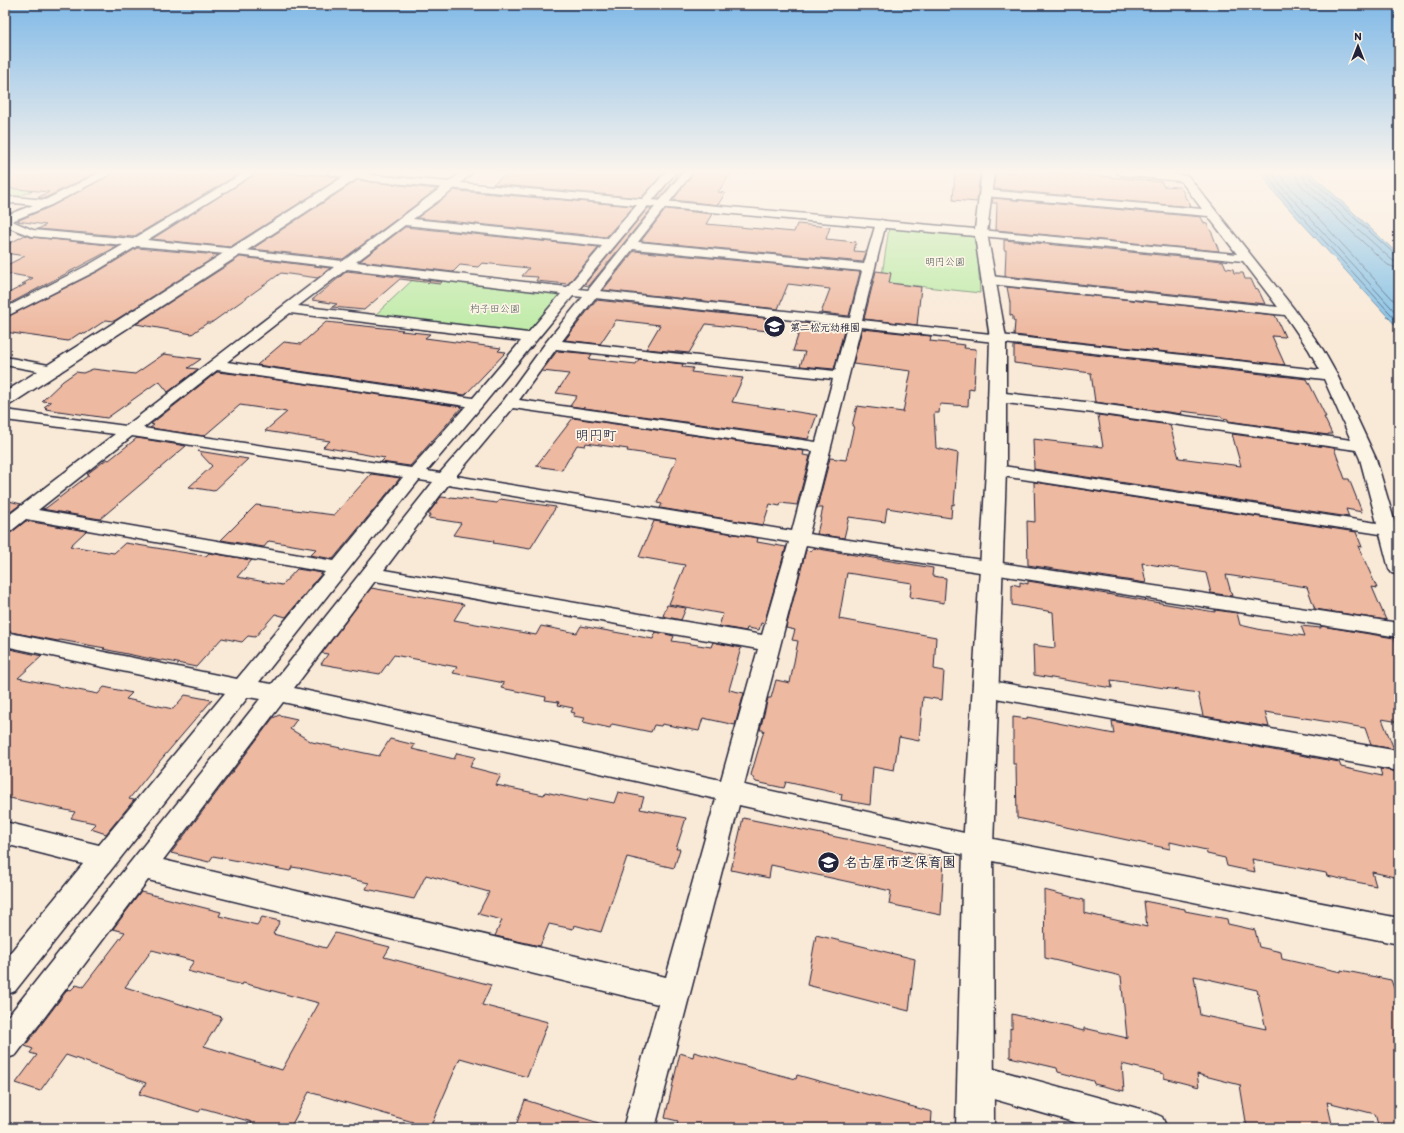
<svg xmlns="http://www.w3.org/2000/svg" width="1404" height="1133" font-family="Itim,'Klee One',sans-serif">
<rect width="100%" height="100%" fill="#f9e9d7"/>
<filter id="ink" filterUnits="userSpaceOnUse"><feTurbulence type="fractalNoise" baseFrequency=".025" numOctaves="2"/><feDisplacementMap in="SourceGraphic" scale="8" xChannelSelector="R" yChannelSelector="G"/><feConvolveMatrix kernelMatrix="1 2 1 2 8 2 1 2 1" color-interpolation-filters="sRGB"/></filter>
<g filter="url(#ink)">
<g fill="#bfeba8" stroke="#708672">
<path d="M5 172H67C47 184 28 195 5 200Z"/>
<polygon points="889,228 977,237 980,293 881,282"/>
<polygon points="419,274 568,291 532,337 372,318"/>
</g>
<polygon fill="#85c1e5" stroke="#5d81a1" points="1262,172 1310,172 1399,255 1399,329 1272,190"/>
<g fill="none" stroke-linecap="round" stroke-linejoin="round">
<g stroke="#4a627f" stroke-width="1">
<polyline points="1266,172 1276,188 1399,323"/>
<polyline points="1272,172 1280,185 1399,316"/>
<polyline points="1279,172 1285,182 1399,306"/>
<polyline points="1296,172 1297,179 1301,185 1388,265 1399,269"/>
<polyline points="1302,172 1305,181 1392,260 1399,263"/>
<polyline points="1307,172 1309,177 1399,258"/>
</g>
</g>
<g fill="#eeb9a1" stroke="#22223b" fill-rule="evenodd">
<polygon points="5,172 97,172 45,198 37,198 49,192 5,188"/>
<polygon points="115,172 242,172 133,237 38,229 46,225 17,221 52,206"/>
<polygon points="258,172 314,174 327,175 339,178 230,247 152,239"/>
<polygon points="514,172 664,172 641,198 493,184 505,175 511,175"/>
<polygon points="677,172 681,172 659,199 656,199"/>
<polygon points="694,172 732,172 718,192 725,193 718,205 673,200"/>
<polygon points="955,172 980,172 977,202 953,200"/>
<polygon points="995,172 1070,173 1162,182 1163,186 1179,187 1183,191 1186,199 1188,199 1191,207 994,189"/>
<polygon points="358,180 371,182 437,189 343,259 252,249"/>
<polygon points="454,190 459,191 634,206 606,237 417,218"/>
<polygon points="993,198 1201,217 1204,223 1207,224 1212,233 1219,251 996,230 997,203 992,203"/>
<polygon points="648,208 652,208 589,286 584,285"/>
<polygon points="666,209 712,214 706,224 794,232 797,224 830,227 826,239 856,242 854,251 866,252 863,262 641,241"/>
<polygon points="405,227 599,247 568,284 536,281 538,277 522,276 529,268 482,263 478,267 460,265 453,272 360,261"/>
<polygon points="25,235 31,237 118,246 5,306 5,295 26,284 22,284 33,278 5,273 5,266 25,256 5,253 5,246"/>
<polygon points="1004,240 1223,261 1226,268 1233,269 1234,273 1243,273 1245,279 1251,279 1255,288 1258,289 1265,304 1005,276 1006,250 1004,250"/>
<polygon points="137,248 218,255 114,321 106,320 85,334 80,333 68,341 5,332 5,318 99,271"/>
<polygon points="634,251 860,272 849,316 821,313 830,289 788,284 778,309 603,290"/>
<polygon points="240,257 330,268 318,278 281,273 211,323 207,323 192,334 136,324"/>
<polygon points="347,271 442,282 440,284 400,279 364,310 332,307 337,304 312,300"/>
<polygon points="876,271 891,273 889,283 921,287 917,325 864,319"/>
<polygon points="1007,287 1275,315 1285,337 1272,336 1285,365 1014,335 1015,321 1013,320 1013,316 1010,315 1010,303"/>
<polygon points="596,300 773,319 768,331 706,324 689,353 646,349 660,325 616,320 600,344 565,340"/>
<polygon points="326,322 403,330 401,331 430,334 425,338 501,348 498,351 506,352 465,395 257,365 284,342 301,344"/>
<polygon points="802,323 845,327 834,369 800,366 805,352 793,351"/>
<polygon points="862,329 931,336 930,341 965,345 964,348 976,349 974,389 969,388 968,406 940,404 939,413 934,413 936,448 958,453 954,505 952,504 951,518 887,508 885,522 849,517 844,538 817,534 823,508 817,508 830,458 846,460 854,426 852,426 857,406 903,412 911,371 853,364"/>
<polygon points="1014,346 1307,379 1326,417 1324,417 1332,434 1328,434 1328,435 1228,421 1228,419 1222,418 1221,416 1181,411 1182,414 1095,402 1091,373 1014,363"/>
<polygon points="557,351 592,354 589,359 636,364 639,359 683,364 682,367 693,368 691,372 743,378 732,402 817,415 808,439 570,406 577,396 556,393 569,374 542,371"/>
<polygon points="164,354 201,359 188,368 198,369 168,392 159,381 107,418 45,409 47,408 44,407 51,402 42,401 63,381 76,372 83,373 93,369 135,374"/>
<polygon points="217,372 244,375 462,407 410,466 381,462 385,458 323,447 330,441 265,431 287,412 240,405 204,436 150,428 154,425 151,424"/>
<polygon points="1098,415 1170,425 1179,458 1241,466 1232,434 1334,448 1345,479 1349,479 1362,512 1346,509 1349,517 1034,469 1033,439 1103,447"/>
<polygon points="573,418 804,451 803,455 810,456 797,505 781,503 780,506 770,504 763,525 660,508 662,504 657,503 677,458 627,451 628,449 586,443 585,446 577,445 562,470 536,466"/>
<polygon points="137,438 186,446 100,519 42,509 46,508 89,475 87,474 107,459 109,460"/>
<polygon points="198,451 248,459 214,491 189,487 212,466"/>
<polygon points="371,474 400,478 333,559 310,555 316,549 269,541 264,547 221,540 256,505 334,515"/>
<polygon points="1034,482 1356,532 1362,547 1358,546 1377,588 1372,587 1386,620 1315,609 1307,587 1226,575 1232,596 1211,593 1206,573 1142,563 1146,583 1028,565 1027,521 1035,522"/>
<polygon points="441,497 450,498 451,497 497,503 500,499 556,507 530,549 493,543 494,541 453,535 461,523 428,518 431,514 428,514"/>
<polygon points="5,500 21,504 5,516"/>
<polygon points="26,521 86,531 70,546 114,553 125,543 206,556 209,553 252,560 237,577 282,585 297,569 322,573 286,617 275,614 255,637 248,636 242,642 222,638 196,667 163,660 161,661 103,649 105,648 60,640 58,641 5,631 5,534 12,532"/>
<polygon points="654,521 758,538 757,542 786,547 764,624 761,623 759,630 747,628 746,631 719,626 723,614 669,604 685,565 639,557"/>
<polygon points="813,548 933,568 932,576 946,578 944,603 910,597 912,583 847,573 839,619 936,637 934,669 944,671 942,700 923,697 919,741 899,737 894,771 873,767 870,805 841,800 842,794 786,782 784,788 756,782 751,775 764,730 760,730 768,698 771,698 776,680 790,683 798,641 792,640 795,630 786,628 806,550 811,551"/>
<polygon points="1028,581 1215,612 1215,610 1237,613 1240,625 1262,630 1305,636 1301,626 1321,628 1321,626 1394,638 1399,648 1399,722 1382,719 1394,749 1371,745 1365,728 1311,719 1265,712 1269,727 1203,716 1198,693 1111,680 1112,688 1034,675 1033,645 1055,648 1053,612 1012,605 1012,584 1020,586 1020,582 1028,584"/>
<polygon points="371,588 464,604 454,620 536,635 541,626 577,633 581,626 653,639 656,632 674,636 672,641 711,647 713,642 741,648 729,690 744,693 735,725 703,718 699,731 662,724 661,726 654,725 651,732 612,724 610,728 583,722 585,718 573,716 575,713 571,712 573,708 558,705 559,702 545,700 546,697 501,688 504,683 453,673 457,667 394,655 380,674 321,664 328,654 322,653"/>
<polygon points="667,605 686,608 681,620 663,616"/>
<polygon points="5,648 42,656 18,678 98,694 104,687 132,693 126,699 173,709 185,695 212,700 153,769 129,799 134,800 106,834 91,829 96,824 94,823 71,818 75,812 5,797"/>
<polygon points="279,715 297,719 290,729 312,742 379,756 390,739 415,745 412,749 454,759 457,753 475,757 470,767 501,775 496,785 544,795 545,792 587,801 589,798 614,803 618,792 644,797 640,809 686,818 676,849 680,849 674,868 627,857 601,932 574,925 573,929 549,924 540,946 495,936 502,920 478,914 489,892 426,875 414,899 366,889 369,883 305,869 292,867 290,871 213,856 209,862 171,853 273,718"/>
<polygon points="1013,717 1027,719 1027,717 1114,734 1112,721 1339,762 1341,767 1382,776 1380,769 1399,772 1399,878 1372,872 1376,886 1327,876 1326,873 1252,859 1255,872 1227,866 1225,858 1207,854 1206,850 1170,842 1170,849 1042,822 1042,823 1017,818 1016,764 1013,764"/>
<polygon points="743,818 944,859 941,915 889,904 891,891 771,865 769,878 731,870"/>
<path d="M1044 890 1084 900V913L1147 927 1144 901 1185 909V911L1227 919 1228 924 1255 930 1259 947 1281 952 1282 959 1341 972V970L1391 980 1399 1002V1128H1379L1375 1114 1327 1102 1333 1128H1247L1240 1085 1197 1074 1199 1087 1164 1078V1074L1122 1064 1124 1091 1094 1084 1093 1081 1058 1072 1057 1068 1010 1057V1028L1012 1029V1014L1084 1031V1028L1127 1038 1121 976 1045 958ZM1194 976 1257 990 1266 1029 1200 1015Z"/>
<path d="M141 892 221 912 219 916 257 925 262 917 280 921 273 934 326 948 335 933 390 947 384 957 491 985 482 1005 548 1022 527 1077 460 1058 430 1128H411L413 1122 309 1092 290 1128H249L252 1122 202 1108 199 1112 139 1094 146 1083 66 1055 40 1091 16 1083 37 1055 30 1053 33 1049 25 1046 68 989 71 990 76 985 83 987 125 932 113 929ZM152 950 194 961 187 971 242 985 243 983 319 1003 282 1070 204 1046 222 1017 125 987Z"/>
<polygon points="816,935 915,959 909,1011 807,985"/>
<polygon points="694,1052 725,1061 796,1079 797,1075 932,1112 931,1128 686,1128 677,1125 678,1121 665,1118 676,1070 680,1053 693,1057"/>
<polygon points="525,1100 602,1124 602,1128 515,1128"/>
</g>
<g fill="none" stroke-linecap="round" stroke-linejoin="round">
<defs>
<g id="street">
<path d="M101 172H114L51 205 12 221 33 230 133 239 245 172H257L147 240 237 249 343 261 462 172H473L449 193 413 219 607 239 666 172H676L579 289 588 290 683 172H693L638 242 864 264 876 223 881 220 885 221 886 223 862 320 1320 370 1309 350 1285 315 990 284 986 283 984 280 986 277 990 276 1278 307 1243 261 981 236 975 233 981 230 1237 254 1208 216 985 196 980 193 985 190 1202 209 1181 181 1121 175 1116 172H1154L1188 176 1294 309 1323 350 1337 375 1376 459 1399 537V575L1392 573 1389 569 1380 534 996 475 990 474 988 470 990 466 996 465 1377 523 1360 459 1356 450 1094 413 996 402 991 400 988 397 991 394 996 392 1094 403 1351 440 1324 379 861 327 809 534 1399 623V637L806 545 744 785 978 836 1399 918V944L978 858 739 805 655 1128H623L658 1004 148 880 16 1055 5 1059V1020L260 699 248 697 15 991 5 995V959L83 864 5 844V822L99 845 225 693 5 646V632L237 679 325 572 26 519 11 531 5 533V518L115 434 5 420V410L126 426 334 267 237 255 137 246 98 270 5 317V308L90 264 123 245 31 236 5 226V216L33 205 15 203 5 204V198L15 197 45 200ZM405 225 602 246 567 287 356 262ZM633 249 862 271 850 318 600 291ZM347 269 561 294 528 333 298 306ZM573 296 583 297 547 341 504 400 440 473 427 471 482 406ZM595 298 847 326 835 371 562 341ZM290 313 521 341 473 398 227 362ZM556 349 833 379 816 442 519 400ZM217 370 466 406 411 468 143 428ZM513 408 813 451 792 531 456 476ZM132 436 403 477 334 561 38 510ZM419 480 433 482 272 684 259 682ZM448 485 789 542 762 635 384 570ZM375 581 758 649 721 780 294 688ZM283 702 716 799 666 977 163 860Z"/>
<path d="M326 172H360L361 174C356 179 331 177 326 172Z"/>
<polygon points="5,357 54,366 59,367 61,370 59,373 54,374 5,365"/>
<polygon points="985,680 1399,751 1399,771 985,696 977,694 974,688 977,682"/>
<polygon points="976,1064 1151,1112 1162,1117 1167,1128 1094,1128 976,1094 965,1090 961,1079 965,1068"/>
</g>
<polygon id="secondary" points="351,172 365,172 371,175 975,229 982,172 994,172 987,233 1006,338 1006,470 993,847 994,1128 956,1128 963,847 986,470 990,338 975,236 371,181 358,178 11,404 5,405 5,392"/>
</defs>
<use href="#street" stroke="#22223b" stroke-width="3"/>
<use href="#secondary" stroke="#22223b" stroke-width="3"/>
<use href="#street" fill="#fcf5e5" fill-rule="evenodd"/>
<use href="#secondary" fill="#fcf5e5" fill-rule="evenodd"/>
</g>
</g>
<linearGradient id="sky" x2="0" y2="1"><stop stop-color="#80b9e7"/><stop offset="0.52" stop-color="#fcf5ed"/><stop offset="1" stop-color="#fcf5ed" stop-opacity="0"/></linearGradient>
<rect width="1404" height="331" fill="url(#sky)"/>
<defs>
<symbol id="school-disc" viewBox="-11 -11 22 22"><circle r="9.5" fill="#22223b" stroke="#fcf5e5"/><path d="M0-5L7-2L0 1L-7-2ZM-4 1L0 2.5L4 1V4Q0 6-4 4Z" fill="#fff"/></symbol>
</defs>
<g fill-rule="evenodd">
<use href="#school-disc" x="762" y="314" width="25" height="25"/>
<use href="#school-disc" x="816" y="850" width="25" height="25"/>
</g>
<g text-anchor="middle" stroke-width="3.5" stroke-linejoin="round" paint-order="stroke">
<g font-size="10" fill="#495456" stroke="#fcf5e5">
<text x="945" y="265">明円公園</text>
<text x="495" y="312">杓子田公園</text>
</g>
<g font-size="10" font-weight="bold" fill="#22223b" stroke="#fcf5e5" text-anchor="start">
<text x="790" y="331">第二松元幼稚園</text>
</g>
<g font-size="14" fill="#22223b" stroke="#fcf5e5">
<text x="596" y="440">明円町</text>
</g>
<g font-size="14" font-weight="bold" fill="#22223b" stroke="#fcf5e5" text-anchor="start">
<text x="844" y="867">名古屋市芝保育園</text>
</g>
</g>
<rect width="1404" height="1133" fill="none" stroke="#fcf5e5" stroke-width="20"/>
<rect x="10" y="10" width="1384" height="1113" fill="none" stroke="#22223b" stroke-width="1.5" filter="url(#ink)"/>
<g transform="translate(1358 46)" stroke="#fcf5e5" stroke-width="3" paint-order="stroke">
<path d="M0-3L7 15L0 10L-7 15Z" fill="#22223b"/>
<text y="-6" font-size="11" font-weight="bold" text-anchor="middle" fill="#22223b">N</text>
</g>
</svg>
